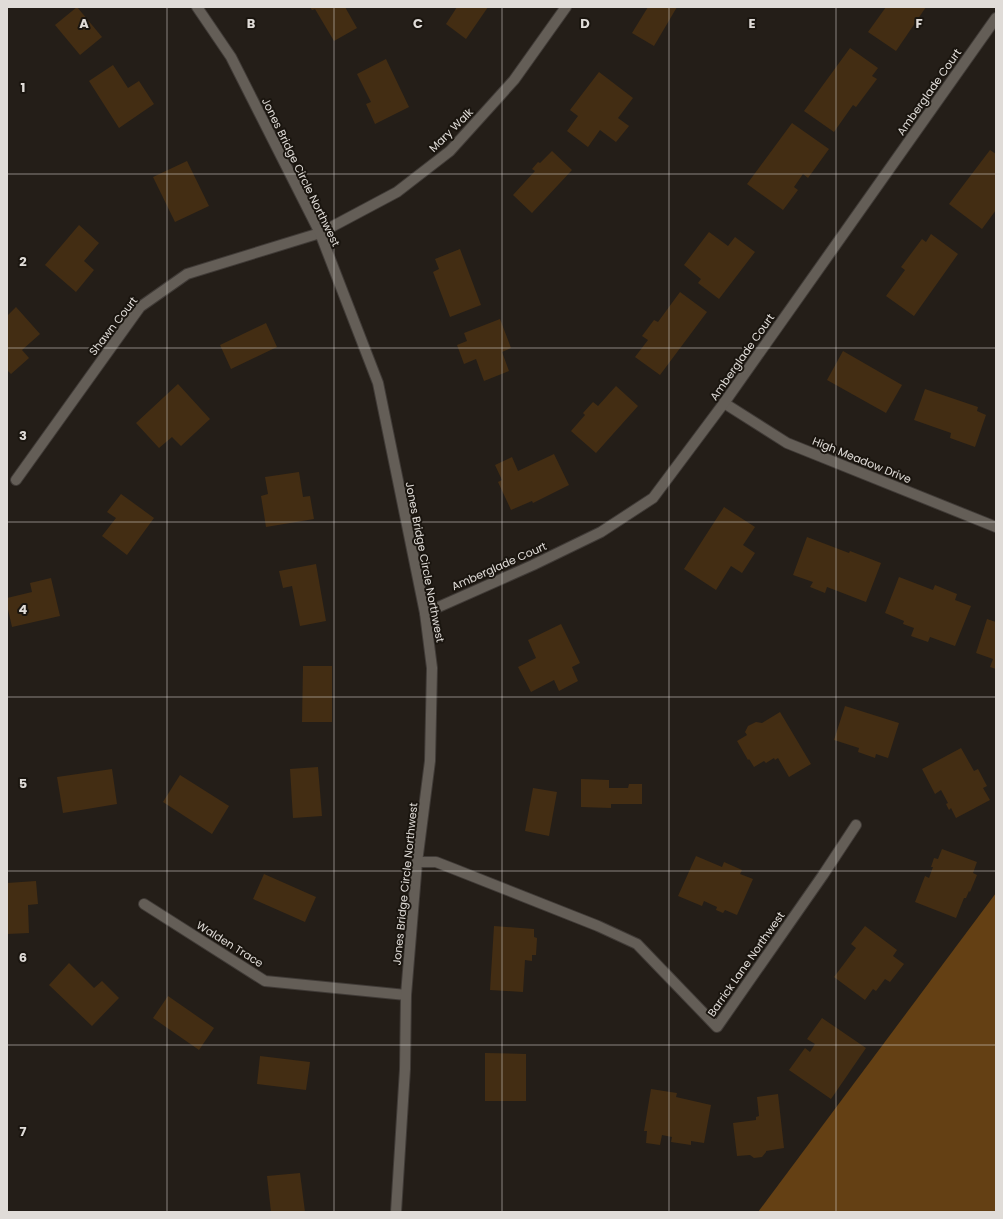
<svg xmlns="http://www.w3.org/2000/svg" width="1003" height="1219" font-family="Poppins,sans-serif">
<rect width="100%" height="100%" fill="#241e18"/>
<polygon fill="#644014" points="996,893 996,1212 758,1212"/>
<g fill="#432d13">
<polygon points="77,7 102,37 80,55 55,25"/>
<polygon points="310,7 345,7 357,28 334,41 315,9 312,10"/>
<polygon points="457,7 488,7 466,39 446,24"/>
<polygon points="648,7 677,7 654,46 632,33"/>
<polygon points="886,7 926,7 896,51 868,32"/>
<polygon points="850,48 878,68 872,76 877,79 856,107 853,105 834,132 804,111"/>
<polygon points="386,59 409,107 375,124 366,104 371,102 357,74"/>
<polygon points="113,65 128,88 139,81 154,104 119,128 89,81"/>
<polygon points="599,72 633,98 618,118 629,126 616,142 600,130 588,147 567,131 578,116 570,110"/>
<polygon points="792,123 829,149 808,178 803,174 794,187 798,190 783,210 747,184"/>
<polygon points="990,150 996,154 996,210 982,229 949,204"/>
<polygon points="552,151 572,170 532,213 513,195 535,171 532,169 538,162 540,163"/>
<polygon points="187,161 209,206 175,222 153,177"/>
<polygon points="79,225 99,243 84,261 94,270 76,292 45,265"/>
<polygon points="709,232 728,246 735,237 755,252 719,299 698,283 701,279 684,265"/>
<polygon points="931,234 958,254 914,316 886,296 905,270 901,267 922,239 926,242"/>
<polygon points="460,249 481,305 450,317 433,272 439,269 435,259"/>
<polygon points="680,292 707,312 660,375 635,357 648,340 642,336 654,320 658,322"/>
<polygon points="16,307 40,334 22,350 29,358 11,374 7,370 7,316"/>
<polygon points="500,319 511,348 502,352 509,371 484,381 476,359 464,364 457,345 467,341 464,333"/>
<polygon points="266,323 277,347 231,369 220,345"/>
<polygon points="843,351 902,385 886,413 827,380"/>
<polygon points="178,384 210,419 181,446 172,437 159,448 136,423"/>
<polygon points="616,386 638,406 596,453 571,431 585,415 583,413 593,402 598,406"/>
<polygon points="925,389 978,407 977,411 986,415 975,447 950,438 951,433 914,420"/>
<polygon points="554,454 569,485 533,503 532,501 511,510 498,482 502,480 495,465 512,457 518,471"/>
<polygon points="299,472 303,497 310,496 314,519 266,527 261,496 268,494 265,477"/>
<polygon points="121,494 154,518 127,555 102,536 116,518 107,512"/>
<polygon points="724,507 755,527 743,545 755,553 742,573 731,566 716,590 684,569"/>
<polygon points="807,537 849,553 850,551 881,563 866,602 827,587 825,593 810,587 813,582 793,575"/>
<polygon points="316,564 326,621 300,626 292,586 283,588 279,571"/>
<polygon points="899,577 933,590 935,585 957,594 955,600 971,606 955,646 930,637 928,642 911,636 914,628 903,624 904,621 885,613"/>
<polygon points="51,578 60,616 12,627 7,605 7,598 32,592 30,583"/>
<polygon points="987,619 996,622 996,669 990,667 993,659 976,653"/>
<polygon points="561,624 580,663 572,667 578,681 559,691 554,680 531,692 518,667 536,658 528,640"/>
<polygon points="303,666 332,666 332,722 302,722"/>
<polygon points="845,706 899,723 888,758 876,754 875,758 858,752 859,748 834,740"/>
<polygon points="780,712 811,764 789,777 778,758 775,760 774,758 766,763 764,761 754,767 749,759 748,760 737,741 747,735 745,732 748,726 756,722 762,723"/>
<polygon points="961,748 974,771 978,769 987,786 983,788 990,800 956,818 951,808 949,810 946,804 948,803 941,790 935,794 922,769"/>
<polygon points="318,767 322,816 293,818 290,769"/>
<polygon points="112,769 117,804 63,813 57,777"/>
<polygon points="180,775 229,806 212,834 163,802"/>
<polygon points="581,779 609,780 609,788 628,788 629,784 642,784 642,804 611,804 611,808 581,807"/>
<polygon points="533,788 557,792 549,836 525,831"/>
<polygon points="942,849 977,862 973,873 977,875 970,892 969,891 966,898 964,898 956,918 915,902 925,876 929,878 933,867 931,867 934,858 938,859"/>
<polygon points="696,856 722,867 724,862 742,870 740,874 753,879 737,915 725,910 723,913 716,910 717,907 704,901 702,906 678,896"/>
<polygon points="264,874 316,897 305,922 253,899"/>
<polygon points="36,881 38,904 28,905 29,933 7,934 7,883"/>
<polygon points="494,926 534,929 534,937 537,938 536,955 532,955 532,961 525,960 523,992 490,990"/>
<polygon points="865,926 897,950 893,956 904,964 890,982 885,979 876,991 873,989 865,1000 834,977 856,948 851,944"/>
<polygon points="69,963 94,988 102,981 119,998 92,1026 49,985"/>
<polygon points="168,996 214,1028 199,1050 153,1018"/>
<polygon points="822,1018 866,1048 831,1099 789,1070 805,1048 810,1052 815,1044 807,1039"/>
<polygon points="485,1053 526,1054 526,1101 485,1101"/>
<polygon points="260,1056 310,1062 306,1090 257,1084"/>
<polygon points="651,1089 677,1093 676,1097 711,1105 704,1143 691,1141 691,1145 671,1142 672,1137 662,1135 660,1145 646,1143 647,1131 644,1131"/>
<polygon points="778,1094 784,1148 766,1151 766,1152 762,1157 754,1158 750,1155 737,1156 733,1123 756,1120 756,1117 759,1116 757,1097"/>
<polygon points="300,1173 305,1212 271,1212 267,1176"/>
</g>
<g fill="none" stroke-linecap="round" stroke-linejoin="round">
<defs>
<g id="minor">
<polyline points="724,403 787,443 996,527"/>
<polyline points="16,480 140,307 187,274 320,233 397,192 450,151 514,80 566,7"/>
<polyline points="425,613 533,565 601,532 653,498 724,403 996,18"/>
<polyline points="417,862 436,862 454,869 598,926 637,944 717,1027 823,875 856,825"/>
<polyline points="144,904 265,981 406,995"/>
</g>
<polyline id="tertiary" points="197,7 231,57 320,233 378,383 425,613 432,668 430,761 417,862 406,995 405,1069 396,1212"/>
</defs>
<use href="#minor" stroke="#403b37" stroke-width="12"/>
<use href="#tertiary" stroke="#403b37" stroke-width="12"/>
<use href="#minor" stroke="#645e57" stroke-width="10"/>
<use href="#tertiary" stroke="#645e57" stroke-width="10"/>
</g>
<path fill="none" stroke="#e0dcd8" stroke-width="1" stroke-opacity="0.55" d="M167 7V1212M334 7V1212M502 7V1212M669 7V1212M836 7V1212M7 174H996M7 348H996M7 522H996M7 697H996M7 871H996M7 1045H996"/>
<g text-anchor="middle" stroke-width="4" stroke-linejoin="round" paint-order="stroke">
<g font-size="11" fill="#e0dcd8" stroke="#1a150f">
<text transform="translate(929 92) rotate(-55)" y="4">Amberglade Court</text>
<text transform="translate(451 130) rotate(-45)" y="4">Mary Walk</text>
<text transform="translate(301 172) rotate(64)" y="4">Jones Bridge Circle Northwest</text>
<text transform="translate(113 326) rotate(-52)" y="4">Shawn Court</text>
<text transform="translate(742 357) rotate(-55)" y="4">Amberglade Court</text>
<text transform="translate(862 460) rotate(22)" y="4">High Meadow Drive</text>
<text transform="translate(425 562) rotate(79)" y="4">Jones Bridge Circle Northwest</text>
<text transform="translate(499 566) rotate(-24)" y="4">Amberglade Court</text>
<text transform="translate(405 884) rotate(-84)" y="4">Jones Bridge Circle Northwest</text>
<text transform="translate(230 944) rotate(32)" y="4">Walden Trace</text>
<text transform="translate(746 964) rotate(-55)" y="4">Barrick Lane Northwest</text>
</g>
</g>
<g font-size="13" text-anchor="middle" font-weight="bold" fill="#e0dcd8" stroke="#1a150f" stroke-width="4" stroke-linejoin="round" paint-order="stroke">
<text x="84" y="28">A</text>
<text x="251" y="28">B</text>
<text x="418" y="28">C</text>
<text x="585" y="28">D</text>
<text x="752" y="28">E</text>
<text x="919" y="28">F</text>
<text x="23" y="92">1</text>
<text x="23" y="266">2</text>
<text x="23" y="440">3</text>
<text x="23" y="614">4</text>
<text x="23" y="788">5</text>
<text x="23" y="962">6</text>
<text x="23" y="1136">7</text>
</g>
<rect width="1003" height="1219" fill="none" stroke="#e0dcd8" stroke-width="16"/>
</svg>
